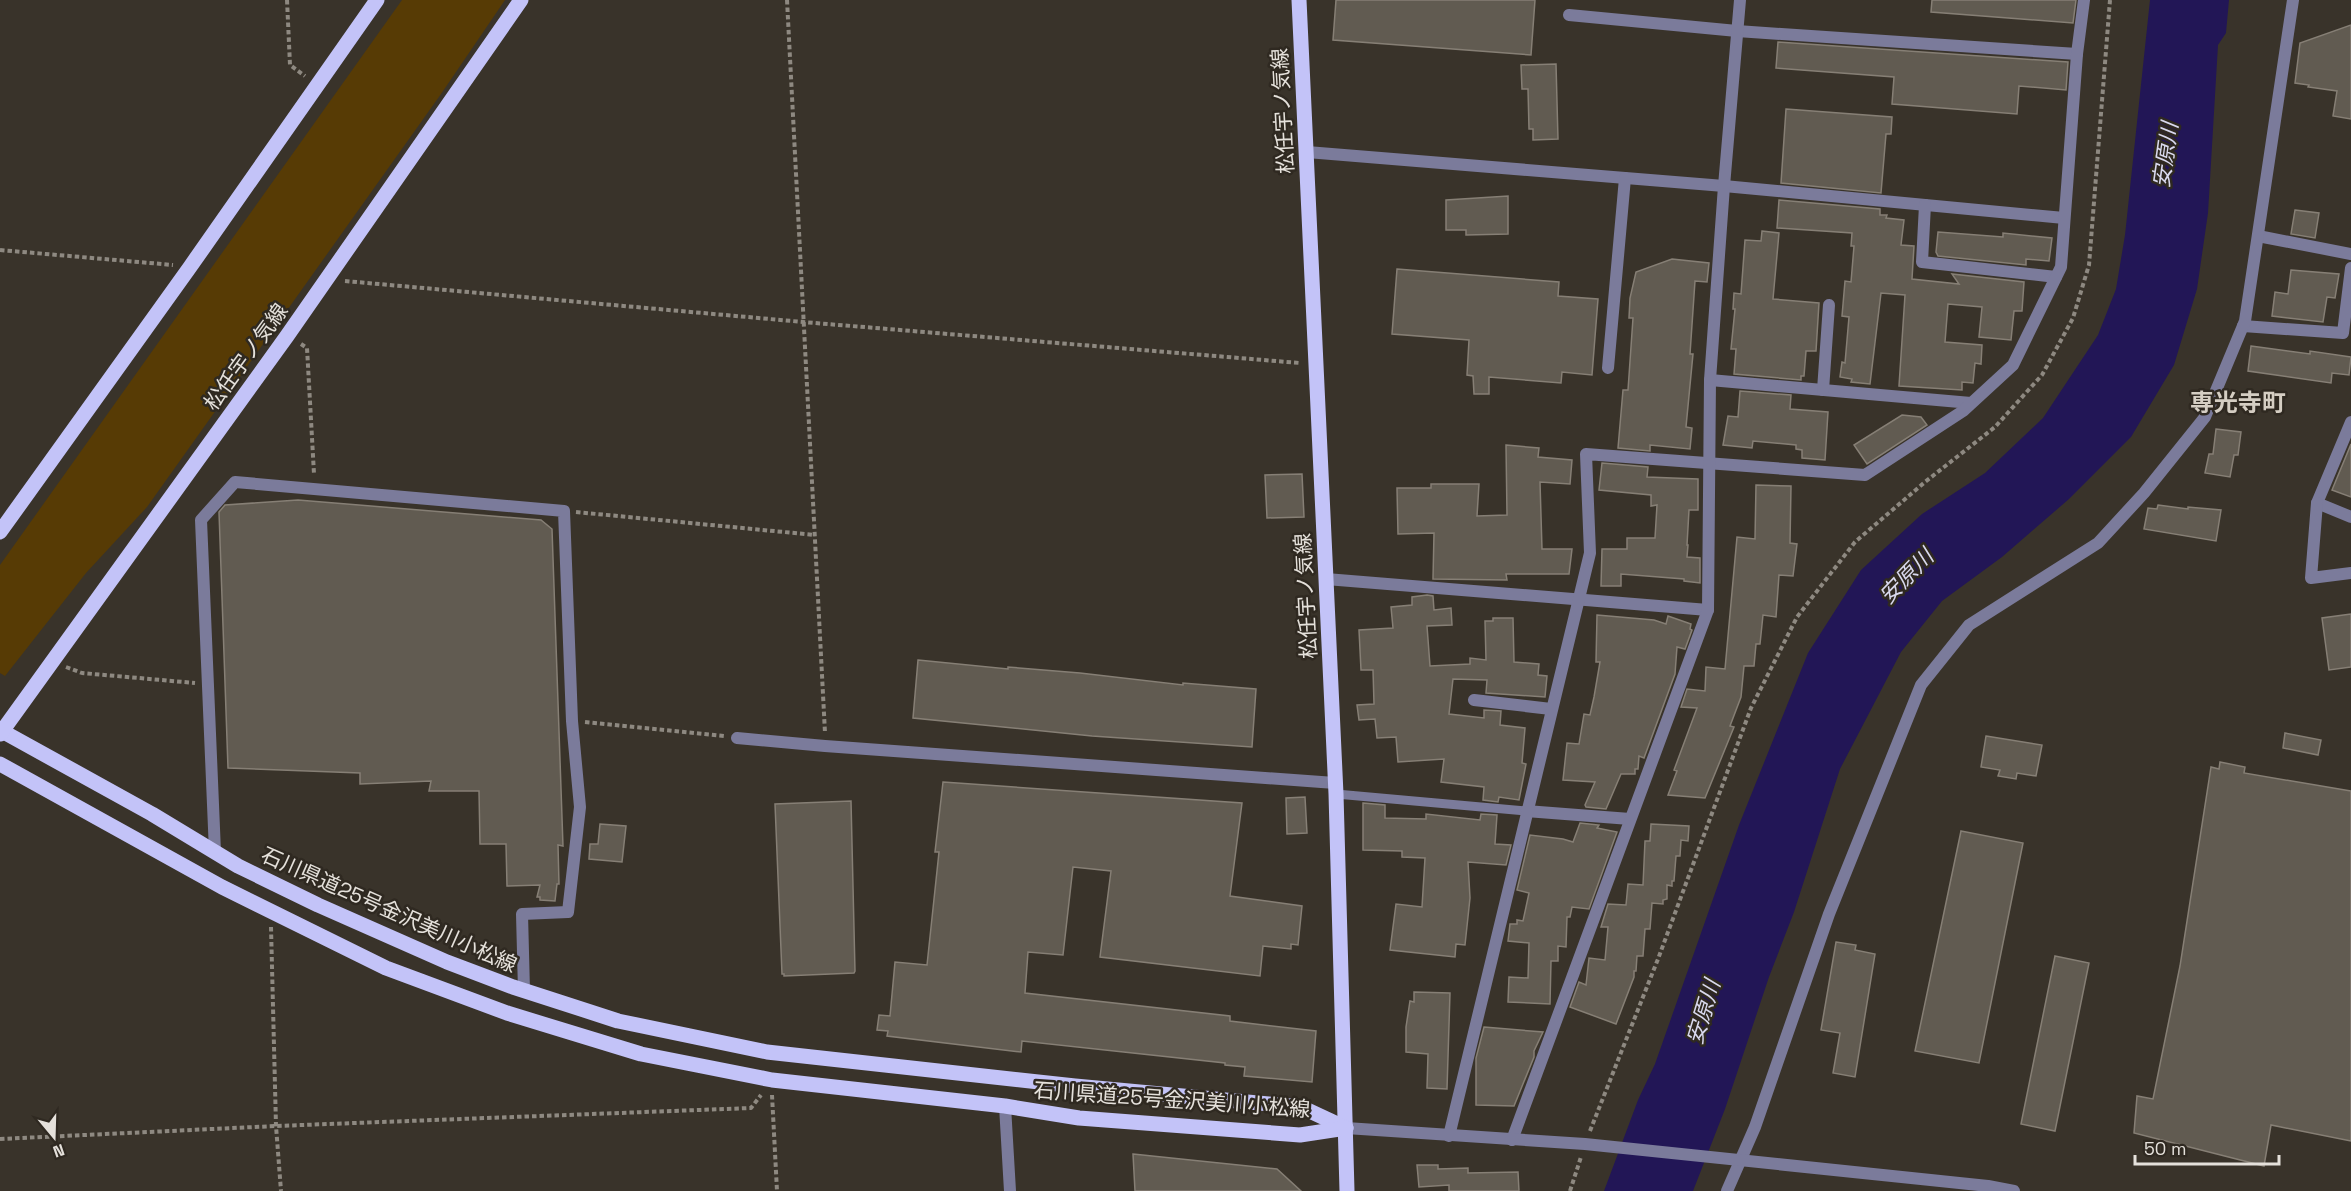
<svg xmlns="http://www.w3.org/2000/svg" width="2351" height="1191" font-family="'Space Grotesk','Noto Sans JP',sans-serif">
<rect width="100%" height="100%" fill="#39332a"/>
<polygon fill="#573b05" points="402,0 505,0 441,94 147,507 86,573 5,676 0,673 0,565"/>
<polygon fill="#221656" points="2150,0 2229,0 2226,33 2218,45 2208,213 2197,289 2174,365 2131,437 2069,499 2002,557 1942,601 1901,652 1840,769 1794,912 1769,977 1725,1109 1693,1191 1604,1191 1638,1100 1655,1064 1739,825 1808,653 1861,570 1922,514 1985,473 2043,418 2098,335 2116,289 2125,235"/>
<g fill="#615b51" stroke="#867f75" stroke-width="1.5">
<polygon points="1336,0 1535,0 1531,55 1333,40"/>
<polygon points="1932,0 2076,0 2073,23 1931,12"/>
<polygon points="2351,25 2351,119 2333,116 2337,91 2308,87 2309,85 2295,83 2300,43"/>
<polygon points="1778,42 2068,62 2066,90 2019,86 2017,114 1892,104 1894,77 1776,68"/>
<polygon points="1556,64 1558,139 1533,140 1533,129 1529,129 1528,89 1522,89 1521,65"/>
<polygon points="1786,109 1892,117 1891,134 1886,134 1881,193 1781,183"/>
<polygon points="1508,196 1508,234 1466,235 1466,230 1446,230 1446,200"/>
<polygon points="1779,200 1880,209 1880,215 1887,215 1886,218 1904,220 1901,245 1914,246 1912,279 1959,284 1952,274 2024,282 2022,311 2014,311 2011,340 1979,337 1982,307 1948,304 1945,342 1982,345 1981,364 1975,363 1973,383 1962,382 1962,390 1899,386 1905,295 1881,293 1870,384 1851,382 1852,379 1840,377 1842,362 1845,363 1849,317 1842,316 1845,281 1851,282 1854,246 1851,246 1852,233 1777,228"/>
<polygon points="2295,210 2319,213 2315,238 2291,234"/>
<polygon points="1762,231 1779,233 1773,299 1819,303 1816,351 1806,351 1804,376 1801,376 1801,380 1734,374 1736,349 1731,349 1735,309 1733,309 1734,293 1741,294 1745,240 1761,241"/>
<polygon points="1938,232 2003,237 2003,233 2052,238 2049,261 2026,259 2026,265 1938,256 1936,252"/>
<polygon points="1672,259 1709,263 1707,282 1695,281 1690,354 1693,354 1686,427 1692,428 1690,449 1650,445 1650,451 1618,448 1623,390 1628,390 1633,318 1629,318 1630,298 1636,272"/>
<polygon points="1397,269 1559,282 1558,296 1598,299 1592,375 1562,372 1561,383 1489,377 1489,394 1474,394 1473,376 1467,375 1469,340 1392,334"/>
<polygon points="2291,270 2339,274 2335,298 2327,297 2323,322 2272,316 2275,292 2288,294"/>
<polygon points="2251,346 2310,354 2310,351 2351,357 2349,375 2332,373 2331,383 2248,371"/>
<polygon points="1740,391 1791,395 1790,409 1828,412 1825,460 1802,458 1802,450 1796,449 1796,445 1753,441 1752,448 1723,445 1728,416 1738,417"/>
<polygon points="1902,415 1921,417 1927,425 1867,464 1854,445"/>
<polygon points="2216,429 2241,432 2238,455 2234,455 2230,477 2205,473 2209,454 2213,454"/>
<polygon points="2351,444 2351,497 2332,490"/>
<polygon points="1506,445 1539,448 1538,457 1572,460 1570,484 1540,482 1542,549 1572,549 1569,574 1506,574 1507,580 1433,579 1434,533 1398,534 1397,488 1431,488 1431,484 1479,484 1477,516 1507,515"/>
<polygon points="1602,463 1648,467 1647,477 1698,479 1698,510 1689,510 1687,545 1688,545 1687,557 1700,558 1700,583 1684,581 1684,579 1621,574 1621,586 1601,586 1602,549 1627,549 1627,538 1655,538 1657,505 1651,506 1651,495 1599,490"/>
<polygon points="1302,474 1304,517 1267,518 1265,475"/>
<polygon points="1756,485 1791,486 1790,543 1797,544 1793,576 1779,575 1776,617 1763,615 1760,644 1756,644 1754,666 1744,666 1741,697 1730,726 1734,727 1705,798 1668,795 1677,771 1674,770 1697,708 1681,707 1687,689 1705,691 1706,667 1725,669 1737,537 1755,539"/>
<polygon points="298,500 541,520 552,529 563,846 558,845 559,884 557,884 555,901 540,900 540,897 537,897 540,885 507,886 506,844 480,844 479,791 429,791 431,781 360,784 360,773 228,768 219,512 225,505"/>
<polygon points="2158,505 2188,509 2188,507 2221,510 2216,541 2144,529 2148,508 2157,509"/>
<polygon points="1427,595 1433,596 1434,610 1451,608 1452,625 1427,626 1430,666 1470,664 1470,658 1486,660 1485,621 1493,621 1493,618 1513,618 1514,662 1539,664 1538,675 1547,676 1545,697 1486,693 1487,680 1453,679 1449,714 1484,718 1484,710 1501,711 1500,725 1525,728 1522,763 1526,764 1519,800 1499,797 1498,802 1483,800 1484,787 1441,782 1444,759 1398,762 1396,737 1377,738 1375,719 1359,720 1357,705 1374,704 1373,670 1361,670 1359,630 1393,628 1391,607 1412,605 1412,597"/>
<polygon points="2351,614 2351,667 2329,670 2322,618"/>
<polygon points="1597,615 1654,620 1666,624 1668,616 1691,624 1690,629 1692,630 1685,649 1677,647 1675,674 1644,758 1639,756 1638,769 1635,769 1635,774 1621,774 1606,809 1586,807 1585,805 1595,782 1563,780 1567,743 1579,744 1584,714 1590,715 1594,697 1600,662 1596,662"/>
<polygon points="918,660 1008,669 1008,667 1080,673 1183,685 1183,683 1256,689 1252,747 1092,736 913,718"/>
<polygon points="2285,733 2321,740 2318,755 2283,748"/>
<polygon points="1986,736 2042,745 2036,776 2017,773 2016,779 1998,776 2000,770 1981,767"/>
<polygon points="2220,762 2245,767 2244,773 2351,791 2351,1141 2271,1125 2264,1166 2134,1133 2137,1096 2153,1099 2180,966 2211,767 2219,769"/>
<polygon points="943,782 1242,803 1230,896 1302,906 1298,945 1291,944 1291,949 1263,946 1260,976 1100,957 1111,871 1073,867 1063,955 1028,952 1025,993 1230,1016 1230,1021 1316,1031 1312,1082 1244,1076 1245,1067 1225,1065 1225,1063 1022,1041 1021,1052 887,1036 888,1031 877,1030 879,1015 890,1016 895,962 927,965 939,852 935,852"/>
<polygon points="1305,797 1307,833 1287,834 1286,798"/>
<polygon points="851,801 855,971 854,973 784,976 784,974 782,974 775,804"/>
<polygon points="1363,803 1385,805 1385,818 1426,819 1426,814 1480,820 1481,814 1497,815 1495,844 1511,845 1506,865 1468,862 1470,898 1465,945 1456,944 1455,957 1390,950 1396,904 1422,907 1425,858 1402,857 1402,851 1363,850"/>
<polygon points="1580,823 1599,825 1597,828 1617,832 1589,909 1572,907 1570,917 1567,917 1566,947 1558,946 1558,961 1551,961 1550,1004 1508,1002 1509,977 1528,978 1529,943 1508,941 1510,924 1517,924 1517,920 1523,921 1529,893 1517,890 1530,835 1563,839 1573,842"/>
<polygon points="600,824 626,826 622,862 589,859 590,844 598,844"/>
<polygon points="1651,824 1689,826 1688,841 1681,840 1680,856 1676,856 1674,881 1672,881 1672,886 1667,885 1667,899 1663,900 1663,904 1652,903 1650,929 1645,929 1643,956 1637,956 1636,971 1634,971 1634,977 1616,1024 1570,1007 1579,982 1586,985 1589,958 1605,960 1608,927 1601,927 1608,904 1626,905 1628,884 1643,885 1645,841 1650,841"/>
<polygon points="1961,831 2023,843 1979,1063 1915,1051"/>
<polygon points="1836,942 1856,945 1855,950 1875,954 1855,1077 1833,1073 1840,1033 1821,1030"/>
<polygon points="2055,956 2089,963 2055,1131 2021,1124"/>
<polygon points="1414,992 1450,993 1447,1089 1427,1088 1428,1054 1406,1052 1406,1027 1410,1001 1414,1002"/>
<polygon points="1484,1027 1543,1032 1534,1051 1534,1057 1514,1106 1476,1105 1476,1058"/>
<polygon points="1133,1154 1277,1169 1301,1191 1135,1191"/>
<polygon points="1417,1165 1438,1165 1438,1169 1468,1168 1468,1173 1518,1172 1519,1191 1449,1191 1449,1185 1419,1187"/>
</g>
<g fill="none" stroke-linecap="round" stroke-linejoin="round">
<g stroke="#8e8981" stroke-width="4" stroke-dasharray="4.5 3" stroke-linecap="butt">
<polyline points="287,0 290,65 305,76"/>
<polyline points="787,0 825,733"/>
<polyline points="0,250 173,265"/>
<polyline points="345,281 803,322 1300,363"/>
<polyline points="301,344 307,348 314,474"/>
<polyline points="576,512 815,535"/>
<polyline points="66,667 82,673 195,683"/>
<polyline points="585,722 724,736"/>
<polyline points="271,927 276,1126 281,1191"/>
<polyline points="772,1095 777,1191"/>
<polyline points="1590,1131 1658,959 1751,708 1797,617 1855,542 1925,482 1995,427 2042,375 2073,318 2089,265 2110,0"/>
<polyline points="0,1139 276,1126 751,1108 761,1095"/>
<polyline points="1570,1191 1581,1157"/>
</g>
<polyline stroke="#7b7b9b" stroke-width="9" points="1336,794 1526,811"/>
<g stroke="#7b7b9b" stroke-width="12">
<polyline points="1569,15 1737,31 2077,54"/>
<polyline points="1307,152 1724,186 2064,218"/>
<polyline points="1925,205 1922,262 2056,277"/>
<polyline points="2258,236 2351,254"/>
<polyline points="2243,326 2343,333 2351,268"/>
<polyline points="1608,368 1625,178"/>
<polyline points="1710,380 1971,403"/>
<polyline points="1823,390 1829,305"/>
<polyline points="2351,422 2317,503 2351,517"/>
<polyline points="2317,503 2311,578 2351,573"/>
<polyline points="1326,579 1708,610"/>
<polyline points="1474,700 1551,709"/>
<polyline points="737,738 825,746 1335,783"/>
<polyline points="1526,811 1630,819"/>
<polyline points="215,852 201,520 235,482 564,511 572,721 580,807 568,912 522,914 524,991"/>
<polyline points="1005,1106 1010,1191"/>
<polyline points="1449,1136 1590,553 1586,454 1865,475 1963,411 2013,365 2061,267 2077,54 2084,0"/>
<polyline points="1512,1140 1708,610 1710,380 1724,186 1740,0"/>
<polyline points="1727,1191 1755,1127 1829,914 1921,685 1969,625 2098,543 2144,493 2205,417 2245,321 2293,0"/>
</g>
<polyline stroke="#7b7b9b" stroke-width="12" points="1346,1128 1585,1144 1988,1186 2014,1191"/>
<g stroke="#c3c3f8" stroke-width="15">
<polyline points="1299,0 1336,794 1347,1191"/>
<polyline points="0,532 190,267 377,0"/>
<polyline points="0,730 152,814 238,866 318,905 447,962 513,987 618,1021 767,1052 1075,1086 1301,1107 1346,1128"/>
<polyline points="0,734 287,336 521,0"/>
<polyline points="0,764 222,887 386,968 507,1013 641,1054 772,1080 1005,1106 1079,1118 1300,1135 1346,1128"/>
</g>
</g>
<g text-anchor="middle" stroke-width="5" stroke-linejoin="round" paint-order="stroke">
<g font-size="21" fill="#e5e1db" stroke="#2f2921">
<text transform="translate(1283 111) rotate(-93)" y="7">松任宇ノ気線</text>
<text transform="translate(246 357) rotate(-54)" y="7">松任宇ノ気線</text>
<text transform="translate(1306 596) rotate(-93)" y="7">松任宇ノ気線</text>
<text transform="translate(389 910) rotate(24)" y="7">石川県道25号金沢美川小松線</text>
<text transform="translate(1172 1100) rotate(4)" y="7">石川県道25号金沢美川小松線</text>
</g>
<g font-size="22" font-style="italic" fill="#d9d9ee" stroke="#2f2921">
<text transform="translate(2165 155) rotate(-82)" y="8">安原川</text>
<text transform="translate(1906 576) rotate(-46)" y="8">安原川</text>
<text transform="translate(1703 1012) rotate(-73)" y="8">安原川</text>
</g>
<g font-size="24" font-weight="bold" fill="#d5cec3" stroke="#2f2921">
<text x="2238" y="411">専光寺町</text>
</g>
</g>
<g transform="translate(54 1137) rotate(161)" stroke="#2f2921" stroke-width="4.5" paint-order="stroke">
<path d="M0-4.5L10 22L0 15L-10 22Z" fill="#e5e1db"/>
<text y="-9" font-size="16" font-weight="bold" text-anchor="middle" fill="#e5e1db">N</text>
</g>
<path d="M2135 1155v9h144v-9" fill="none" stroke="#e5e1db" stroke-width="3"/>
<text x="2144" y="1155" font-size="18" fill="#e5e1db" stroke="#2f2921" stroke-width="4.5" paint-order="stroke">50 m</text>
</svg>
